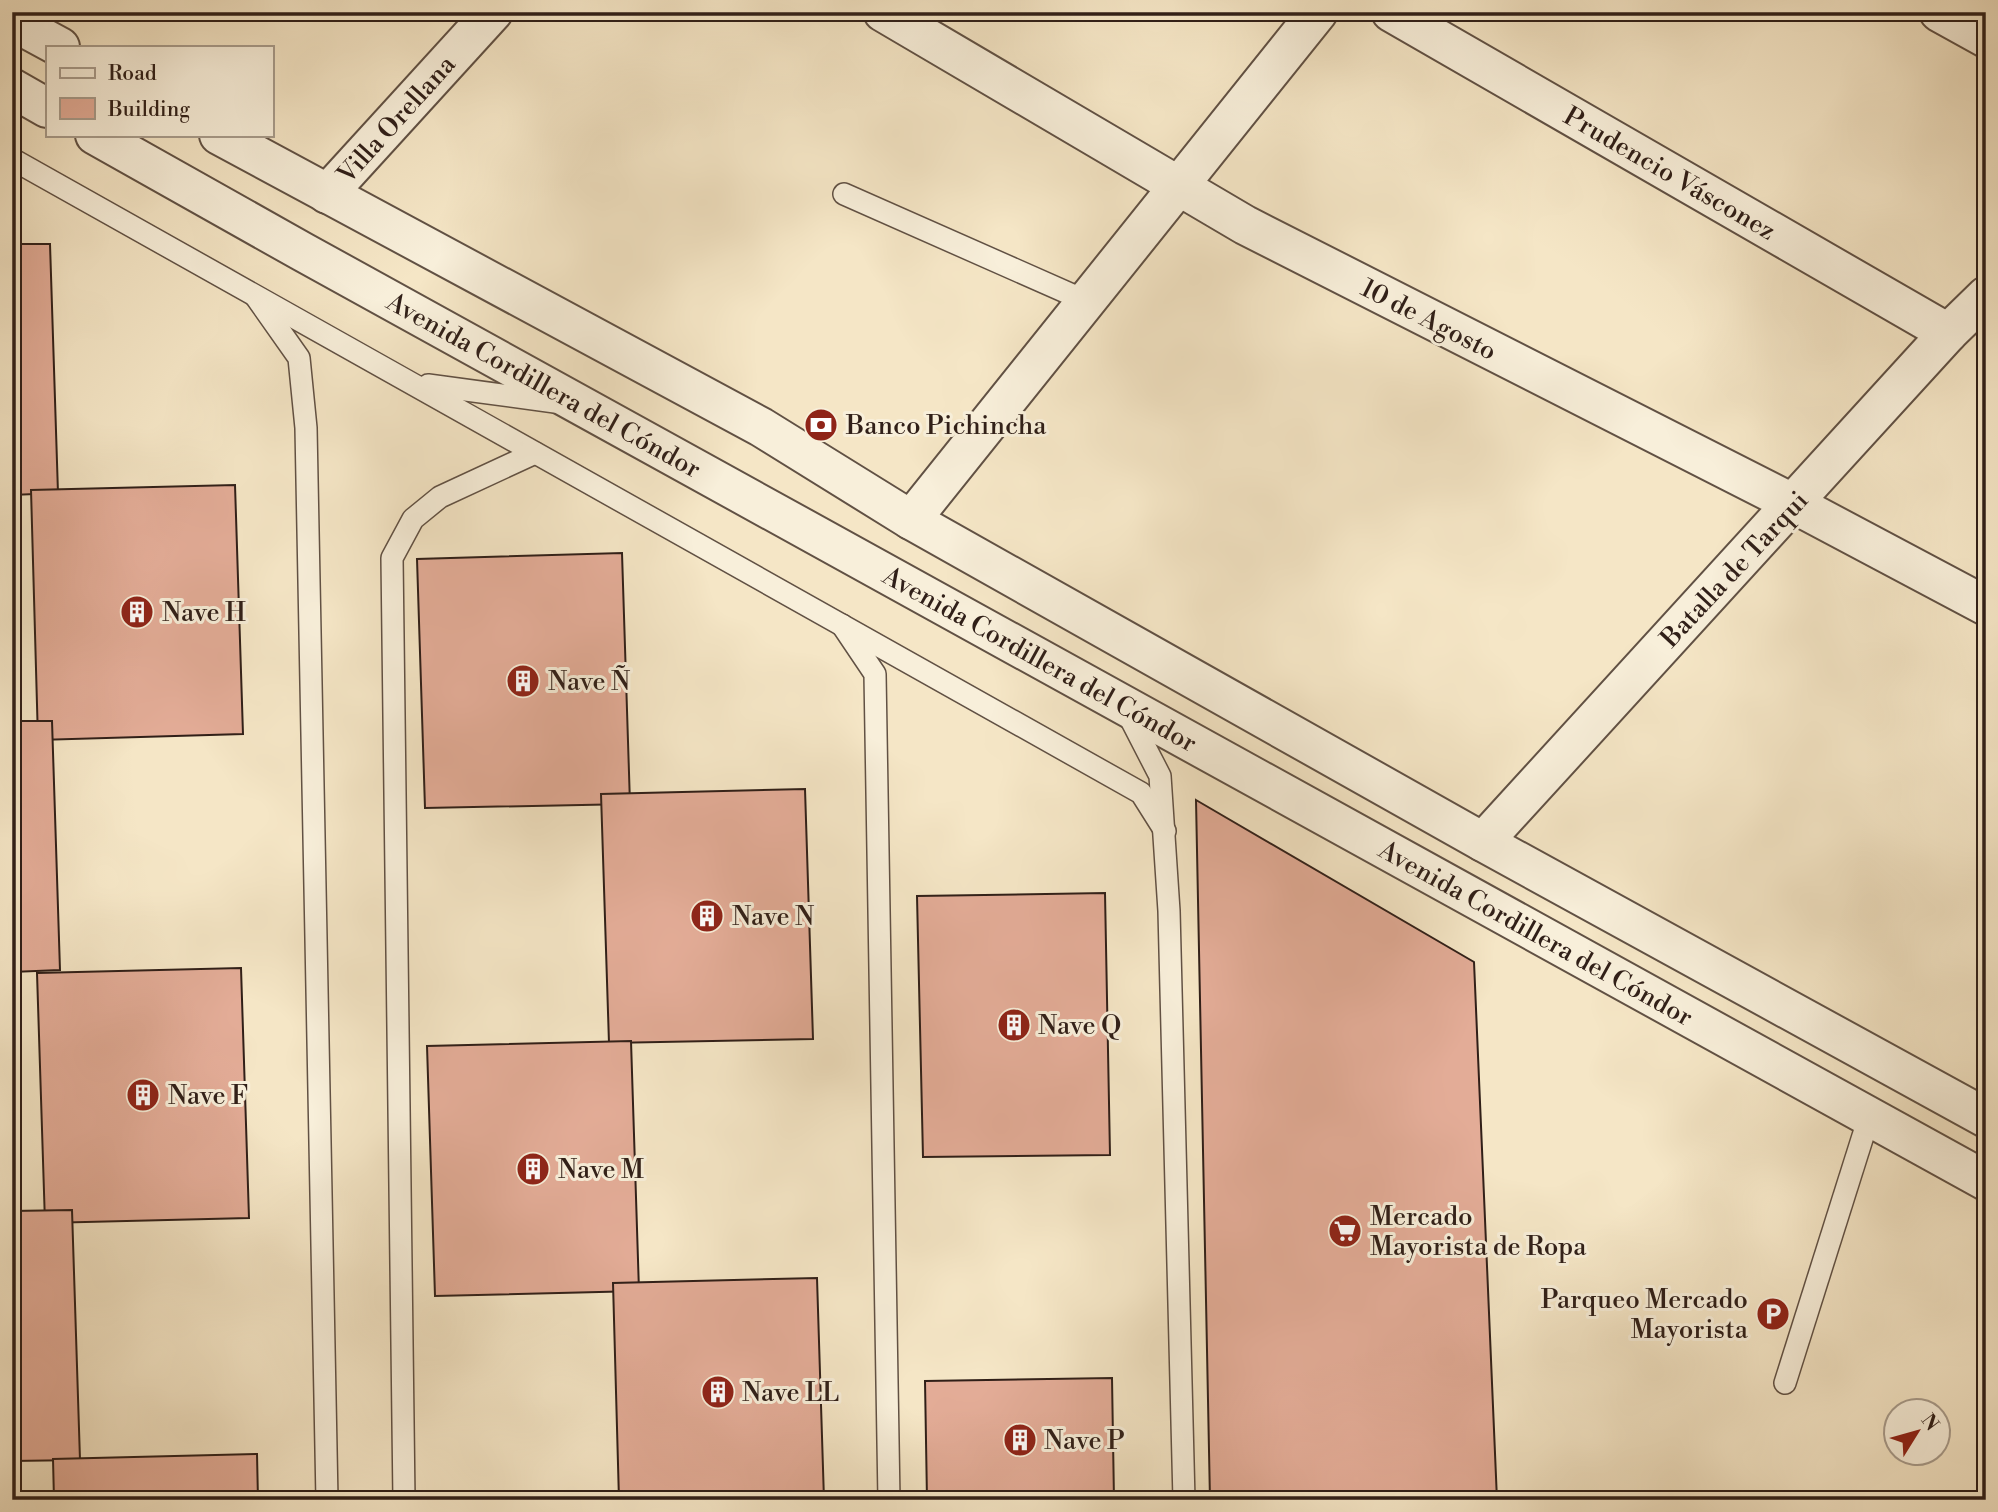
<svg xmlns="http://www.w3.org/2000/svg" width="1998" height="1512" font-family="'Libre Bodoni',serif">
<rect width="100%" height="100%" fill="#f5e6c6"/>
<filter id="stains"><feTurbulence type="fractalNoise" baseFrequency=".00286" numOctaves="4"/><feColorMatrix values="0 0 0 0 .2 0 0 0 0 .09 0 0 0 0 .02 0 0 0 .5 -.17"/></filter>
<radialGradient id="worn" r=".72"><stop offset=".6" stop-color="#630" stop-opacity="0"/><stop offset="1" stop-color="#630" stop-opacity=".3"/></radialGradient>
<g fill="#e3ac97" stroke="#301f18" stroke-width="2">
<polygon points="12,244 50,244 58,493 12,495"/>
<polygon points="235,485 243,734 38,740 31,490"/>
<polygon points="622,553 630,804 425,808 417,559"/>
<polygon points="12,721 52,721 60,970 12,972"/>
<polygon points="805,789 813,1039 609,1043 601,794"/>
<polygon points="1196,800 1474,962 1497,1500 1210,1500"/>
<polygon points="1105,893 1110,1155 923,1157 917,896"/>
<polygon points="241,968 249,1218 45,1223 37,973"/>
<polygon points="631,1041 639,1291 435,1296 427,1046"/>
<polygon points="72,1210 80,1460 12,1461 12,1211"/>
<polygon points="817,1278 824,1500 619,1500 613,1283"/>
<polygon points="1112,1378 1114,1500 927,1500 925,1381"/>
<polygon points="257,1454 258,1500 54,1500 53,1459"/>
</g>
<g fill="none" stroke-linecap="round" stroke-linejoin="round">
<defs>
<g id="service">
<path d="M12 159C389 369 766 579 1141 793L1165 831"/>
<polyline points="844,194 1086,301"/>
<polyline points="256,297 299,358 306,428 327,1500"/>
<polyline points="428,385 555,402"/>
<polyline points="842,625 875,674 889,1500"/>
<polyline points="1126,710 1160,776 1169,911 1184,1500"/>
<polyline points="1785,1383 1869,1117"/>
<polyline points="404,1500 392,558 413,519 440,497 535,453"/>
</g>
<g id="minor">
<polyline points="883,12 1245,225 1794,504 1986,606"/>
<polyline points="1391,12 1948,333"/>
<polyline points="1939,12 1986,38"/>
<polyline points="327,194 493,12"/>
<polyline points="911,520 1318,12"/>
<polyline points="1483,842 1948,333 1986,296"/>
</g>
<g id="tertiary">
<polyline points="12,21 60,47"/>
<polyline points="12,88 47,108"/>
<polyline points="95,135 303,252 1986,1181"/>
<polyline points="219,135 761,427 911,520 1483,842 1986,1118"/>
</g>
</defs>
<use href="#service" stroke="#615144" stroke-width="24"/>
<use href="#minor" stroke="#615144" stroke-width="42"/>
<use href="#tertiary" stroke="#615144" stroke-width="42"/>
<use href="#service" stroke="#f8efda" stroke-width="21"/>
<use href="#minor" stroke="#f8efda" stroke-width="38"/>
<use href="#tertiary" stroke="#f8efda" stroke-width="38"/>
</g>
<defs>
<symbol id="bank-disc" viewBox="-11 -11 22 22"><circle r="9.5" fill="#8f2418" stroke="#f8efda"/><path d="M-6-4H6V4H-6ZM0-2.3a2.3 2.3 0 1 0 0 4.6a2.3 2.3 0 1 0 0-4.6Z" fill="#fff"/></symbol>
<symbol id="building-disc" viewBox="-11 -11 22 22"><circle r="9.5" fill="#8f2418" stroke="#f8efda"/><path d="M-4-6H4V6H1V3H-1V6H-4ZM-2.5-4.3h1.7v1.8h-1.7ZM.8-4.3h1.7v1.8H.8ZM-2.5-1h1.7V.8h-1.7ZM.8-1h1.7V.8H.8Z" fill="#fff"/></symbol>
<symbol id="supermarket-disc" viewBox="-11 -11 22 22"><circle r="9.5" fill="#8f2418" stroke="#f8efda"/><path d="M-6-5.5h2.5l.6 2H6L4.5 2H-2.5L-4.4-4H-6ZM-1.5 3.2a1.3 1.3 0 1 0 .1 0ZM3 3.2a1.3 1.3 0 1 0 .1 0Z" fill="#fff"/></symbol>
<symbol id="parking-disc" viewBox="-11 -11 22 22"><circle r="9.5" fill="#8f2418" stroke="#f8efda"/><path d="M-3.5-5.5H1a3.5 3.5 0 0 1 0 7H-1V5.5H-3.5ZM-1-3.4V-.6H.8a1.4 1.4 0 0 0 0-2.8Z" fill="#fff"/></symbol>
</defs>
<g fill-rule="evenodd">
<use href="#bank-disc" x="802" y="406" width="38" height="38"/>
<use href="#building-disc" x="118" y="593" width="38" height="38"/>
<use href="#building-disc" x="504" y="662" width="38" height="38"/>
<use href="#building-disc" x="688" y="897" width="38" height="38"/>
<use href="#building-disc" x="995" y="1006" width="38" height="38"/>
<use href="#building-disc" x="124" y="1076" width="38" height="38"/>
<use href="#building-disc" x="514" y="1150" width="38" height="38"/>
<use href="#supermarket-disc" x="1326" y="1212" width="38" height="38"/>
<use href="#parking-disc" x="1754" y="1295" width="38" height="38"/>
<use href="#building-disc" x="699" y="1373" width="38" height="38"/>
<use href="#building-disc" x="1001" y="1421" width="38" height="38"/>
</g>
<g text-anchor="middle" stroke-width="6" stroke-linejoin="round" paint-order="stroke">
<g font-size="26" fill="#301f18" stroke="#f8efda">
<text transform="translate(396 119) rotate(-48)" y="9">Villa Orellana</text>
<text transform="translate(1670 173) rotate(30)" y="9">Prudencio Vásconez</text>
<text transform="translate(1429 319) rotate(27)" y="9">10 de Agosto</text>
<text transform="translate(544 385) rotate(29)" y="9">Avenida Cordillera del Cóndor</text>
<text transform="translate(1734 569) rotate(-47)" y="9">Batalla de Tarqui</text>
<text transform="translate(1040 659) rotate(29)" y="9">Avenida Cordillera del Cóndor</text>
<text transform="translate(1536 933) rotate(29)" y="9">Avenida Cordillera del Cóndor</text>
</g>
<g font-size="26" fill="#301f18" stroke="#f8efda" text-anchor="start">
<text x="846" y="434">Banco Pichincha</text>
<text x="162" y="621">Nave H</text>
<text x="548" y="690">Nave Ñ</text>
<text x="732" y="925">Nave N</text>
<text x="1038" y="1034">Nave Q</text>
<text x="168" y="1104">Nave F</text>
<text x="558" y="1178">Nave M</text>
<text x="1370" y="1225">Mercado<tspan x="1370" dy="30">Mayorista de Ropa</tspan></text>
<text x="1748" y="1308" text-anchor="end">Parqueo Mercado<tspan x="1748" dy="30">Mayorista</tspan></text>
<text x="742" y="1401">Nave LL</text>
<text x="1044" y="1449">Nave P</text>
</g>
</g>
<rect width="1998" height="1512" fill="none" stroke="#f5e6c6" stroke-width="42"/>
<rect x="14" y="14" width="1970" height="1484" fill="none" stroke="#301f18" stroke-width="3.5"/>
<rect x="21" y="21" width="1956" height="1470" fill="none" stroke="#301f18" stroke-width="2"/>
<rect x="46" y="46" width="228" height="91" fill="#f8efda" stroke="#a89c8c" stroke-width="2"/>
<rect x="60" y="68" width="35" height="10" fill="#f8efda" stroke="#a89c8c" stroke-width="2"/>
<text x="108" y="80" font-size="21" fill="#301f18">Road</text>
<rect x="60" y="98" width="35" height="21" fill="#e3ac97" stroke="#a89c8c" stroke-width="2"/>
<text x="108" y="116" font-size="21" fill="#301f18">Building</text>
<g transform="translate(1917 1432) rotate(53)"><circle r="33" fill="#f8efda" stroke="#a89c8c" stroke-width="2"/>
<path d="M0-5L12 26L0 18L-12 26Z" fill="#8f2418"/>
<text y="-10" font-size="19" font-weight="bold" text-anchor="middle" fill="#301f18">N</text>
</g>
<rect width="100%" height="100%" filter="url(#stains)"/>
<rect width="100%" height="100%" fill="url(#worn)"/>
</svg>
